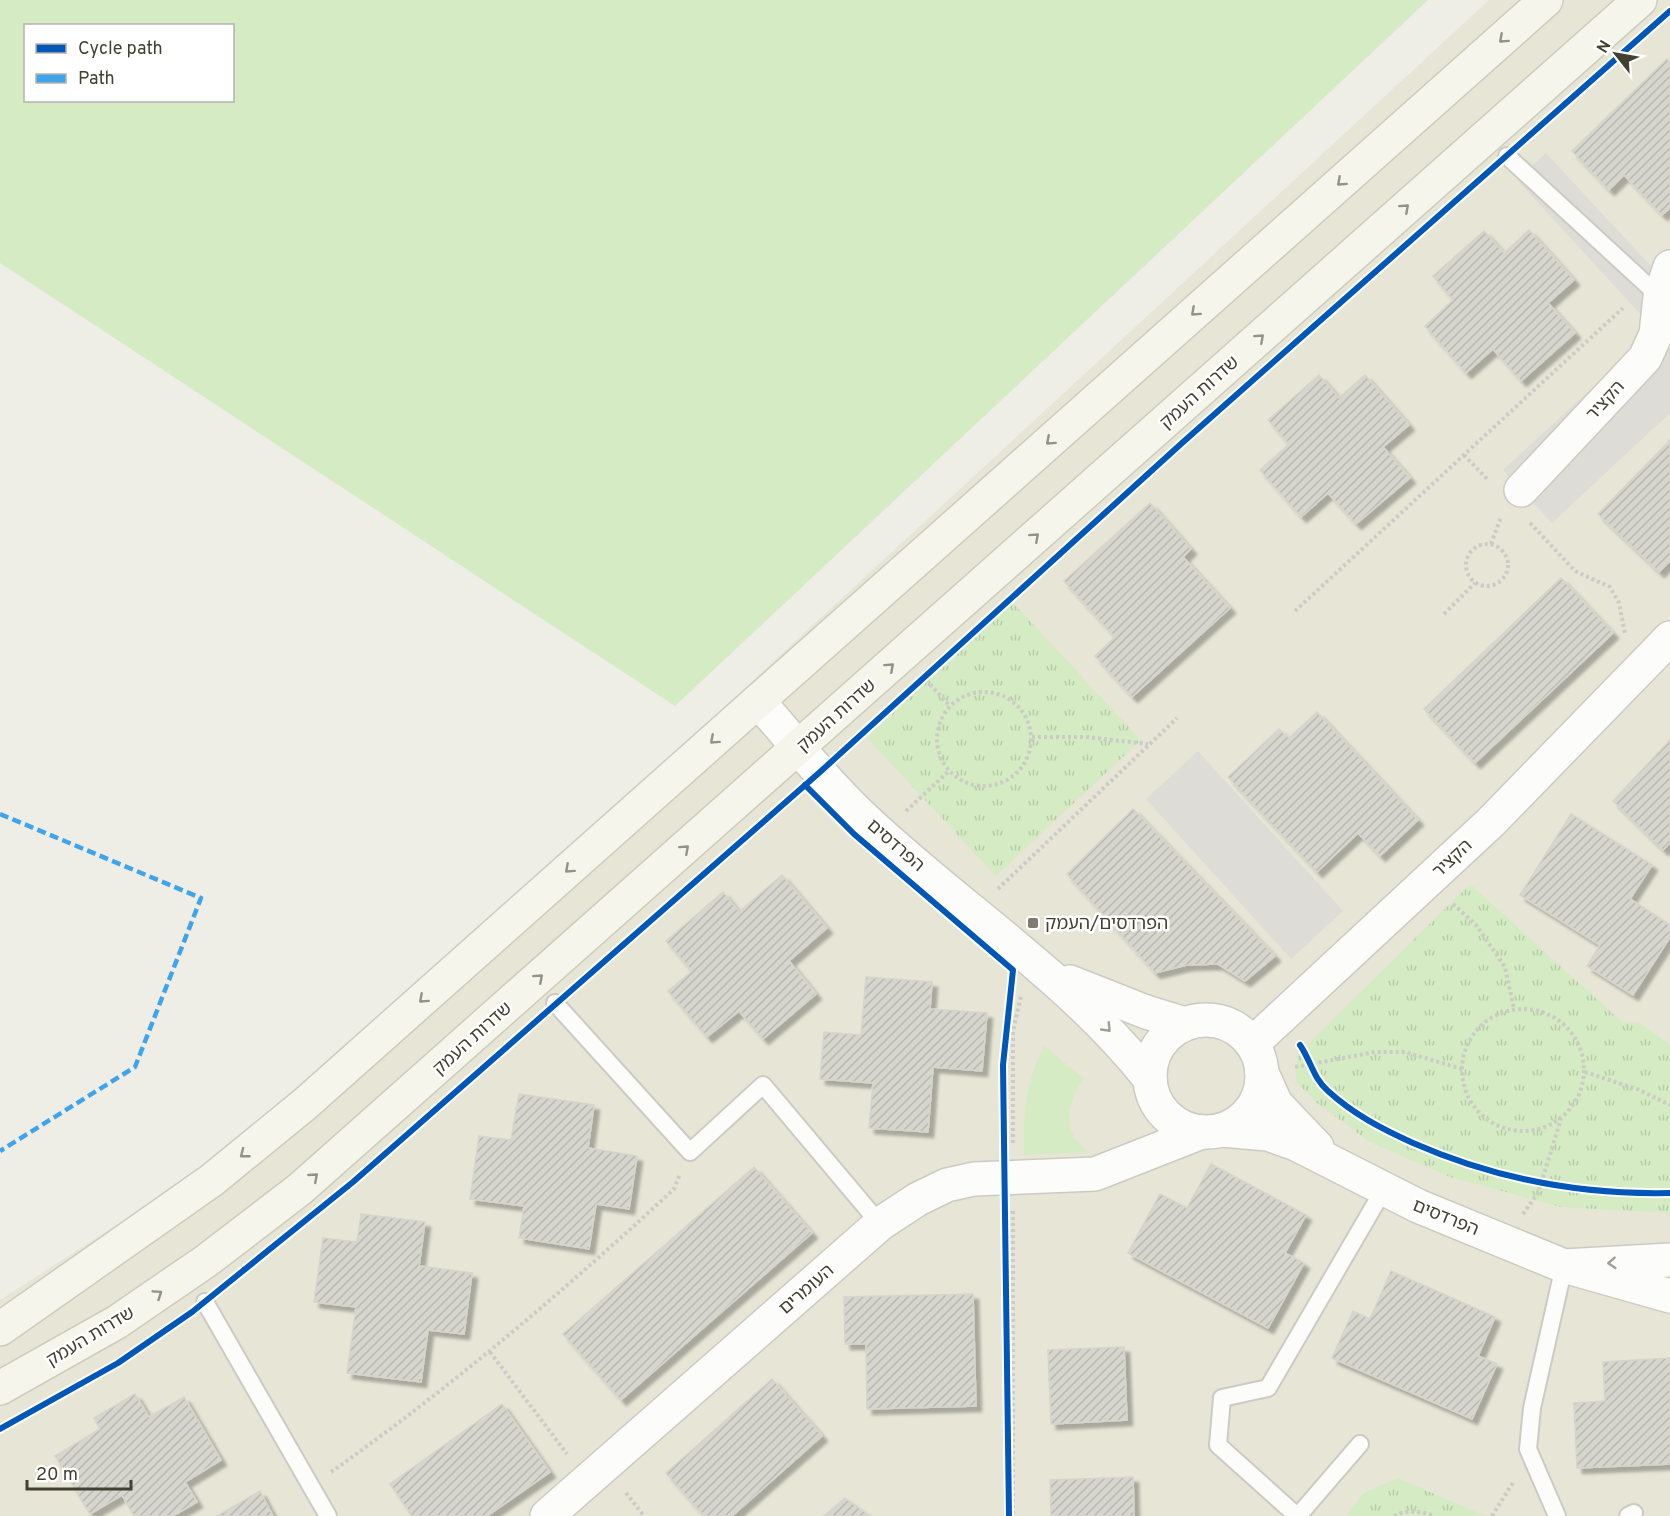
<svg xmlns="http://www.w3.org/2000/svg" width="1670" height="1516" font-family="Overpass,'Noto Sans Hebrew',sans-serif">
<defs>
<pattern id="park-tufts" width="24" height="20" patternUnits="userSpaceOnUse" patternTransform="scale(1.5)"><rect width="24" height="20" fill="#d4ebc4"/><path d="M3 7l-1-3M5 7V3M7 7l1-3M15 17l-1-3M17 17v-4M19 17l1-3" fill="none" stroke="#b7cba9"/></pattern>
<pattern id="building-hatch" width="6" height="6" patternUnits="userSpaceOnUse" patternTransform="scale(1.5)"><rect width="6" height="6" fill="#d7d6ce"/><path d="M-1 1l2-2M0 6l6-6M5 7l2-2" fill="none" stroke="#bab9b1"/></pattern>
<filter id="shadow"><feDropShadow dx="5.5" dy="5.5" stdDeviation="1.5" flood-color="#0004"/></filter>
</defs>
<rect width="100%" height="100%" fill="#eeede6"/>
<polygon fill="#e7e5d6" points="1489,0 1670,0 1670,1516 0,1516 0,1300 271,1126"/>
<g fill="#d4ebc4" fill-rule="evenodd">
<path d="M0 0H1428L675 706 0 263ZM26 26H232V100H26Z"/>
<path d="M1044 1046 1084 1078C1067 1103 1060 1131 1088 1152L1024 1155C1023 1116 1026 1081 1044 1046Z"/>
</g>
<g fill="url(#park-tufts)">
<polygon points="1012,602 1141,740 996,876 867,738"/>
<polygon points="1470,884 1622,1022 1640,1023 1670,1045 1670,1213 1561,1207 1450,1177 1370,1142 1317,1103 1296,1082 1297,1055"/>
<polygon points="1398,1478 1485,1516 1346,1516 1364,1493"/>
</g>
<g fill="#dddcd6">
<polygon points="1546,153 1660,276 1670,267 1670,413 1552,523 1503,470 1655,330 1517,180"/>
<polygon points="1198,751 1343,911 1291,959 1146,799"/>
</g>
<g fill="url(#building-hatch)" stroke="#d6d5cc" stroke-width="1.5" filter="url(#shadow)">
<polygon points="1667,59 1670,62 1670,208 1662,215 1624,175 1609,190 1572,151"/>
<polygon points="1529,230 1574,280 1548,303 1575,333 1521,381 1493,349 1466,373 1425,326 1453,300 1433,276 1484,231 1504,253"/>
<polygon points="1319,375 1339,398 1365,375 1409,425 1383,447 1410,478 1356,524 1328,493 1301,517 1260,470 1289,444 1268,420"/>
<polygon points="1670,440 1670,561 1659,572 1598,514"/>
<polygon points="1150,503 1191,549 1183,557 1230,608 1132,697 1095,656 1115,637 1064,581"/>
<polygon points="1561,578 1613,633 1475,763 1424,709"/>
<polygon points="1317,712 1418,820 1380,856 1358,833 1317,872 1228,777 1279,729 1289,738"/>
<polygon points="1670,740 1670,843 1663,850 1613,801"/>
<polygon points="1133,809 1275,956 1245,981 1218,964 1187,965 1155,973 1067,874"/>
<polygon points="1571,814 1652,865 1630,899 1670,925 1670,937 1633,995 1587,966 1600,945 1520,895"/>
<polygon points="782,875 827,928 789,961 816,994 763,1039 739,1011 707,1037 668,991 692,971 666,941 723,892 739,912"/>
<polygon points="866,977 932,982 930,1009 987,1013 982,1071 933,1067 928,1132 869,1128 873,1083 820,1079 824,1032 861,1035"/>
<polygon points="519,1094 594,1105 588,1148 637,1156 629,1209 596,1204 589,1249 519,1238 524,1206 470,1199 479,1136 511,1140"/>
<polygon points="1211,1164 1306,1215 1285,1253 1304,1263 1268,1328 1128,1253 1160,1194 1187,1208"/>
<polygon points="754,1167 812,1233 621,1400 563,1334"/>
<polygon points="361,1214 425,1222 419,1266 472,1273 464,1334 428,1330 421,1382 347,1373 356,1307 314,1302 323,1238 357,1242"/>
<polygon points="1391,1271 1495,1317 1478,1356 1497,1364 1472,1419 1332,1358 1353,1311 1370,1319"/>
<polygon points="973,1294 976,1406 867,1409 866,1344 845,1344 844,1297"/>
<polygon points="1124,1347 1127,1420 1051,1424 1048,1350"/>
<polygon points="1670,1358 1670,1464 1577,1468 1574,1403 1605,1401 1603,1362"/>
<polygon points="772,1379 822,1436 732,1516 704,1516 666,1473"/>
<polygon points="135,1394 149,1417 184,1397 221,1460 185,1482 197,1502 173,1516 134,1516 122,1495 90,1514 55,1456 100,1429 94,1418"/>
<polygon points="502,1404 550,1472 487,1516 412,1516 390,1484"/>
<polygon points="1133,1477 1134,1516 1051,1516 1050,1480"/>
<polygon points="260,1491 273,1516 217,1516"/>
<polygon points="845,1498 870,1516 824,1516"/>
</g>
<g fill="none" stroke-linecap="round" stroke-linejoin="round">
<defs>
<g id="lane">
<polyline points="1507,156 1660,297"/>
<polyline points="555,1003 690,1152 763,1085 880,1224"/>
<polyline points="205,1302 328,1516"/>
<polyline points="1297,1516 1218,1445 1222,1398 1268,1388 1384,1189"/>
<polyline points="1298,1516 1360,1444"/>
<polyline points="1557,1516 1528,1449 1532,1408 1564,1266"/>
<polyline points="1628,1516 1634,1513"/>
</g>
<g id="street">
<polyline points="1521,490 1645,358 1656,334 1660,297 1670,267"/>
<path d="M758 701C794 742 828 785 868 822 961 909 1070 978 1150 1079"/>
<polyline points="1070,982 1146,1012 1185,1024"/>
<circle cx="1206" cy="1076" r="56"/>
<polyline points="1252,1044 1491,822 1670,638"/>
<polyline points="1262,1073 1276,1104 1317,1147"/>
<polyline points="1222,1130 1268,1134 1296,1144 1418,1206 1564,1266"/>
<polyline points="1670,1260 1564,1266 1670,1296"/>
<polyline points="547,1516 880,1224 918,1199 947,1185 974,1179 1095,1174 1202,1132"/>
</g>
<g id="secondary">
<polyline points="0,1329 212,1180 305,1104 1546,0"/>
<polyline points="0,1388 117,1322 206,1261 300,1189 1640,0"/>
</g>
</defs>
<use href="#lane" stroke="#cccbc3" stroke-width="20"/>
<use href="#street" stroke="#cccbc3" stroke-width="36"/>
<use href="#secondary" stroke="#ceccbc" stroke-width="36"/>
<g stroke="#cccbc6" stroke-width="4" stroke-dasharray="3 3" stroke-linecap="butt">
<polyline points="1464,455 1489,481"/>
<polyline points="1530,523 1575,571 1610,587 1619,603 1625,634"/>
<circle cx="1487" cy="565" r="21"/>
<polyline points="1491,544 1501,517"/>
<polyline points="1295,611 1623,308"/>
<polyline points="1444,614 1475,583"/>
<polyline points="926,680 950,706"/>
<circle cx="984" cy="739" r="47"/>
<polyline points="1032,737 1086,737 1148,744"/>
<polyline points="906,811 949,771"/>
<polyline points="998,889 1177,718"/>
<polyline points="1453,904 1476,925 1505,967 1514,1009"/>
<circle cx="1523" cy="1070" r="61"/>
<polyline points="1295,1067 1375,1052 1405,1052 1462,1069"/>
<polyline points="1585,1072 1637,1089 1670,1105"/>
<polyline points="1013,1143 1013,1031 1021,996"/>
<polyline points="1013,1211 1013,1516"/>
<polyline points="1523,1214 1538,1193 1561,1119"/>
<polyline points="490,1352 567,1454"/>
<path d="M331 1472C453 1386 565 1290 674 1189L680 1174"/>
<polyline points="626,1493 644,1516"/>
<path d="M1394 1516C1407 1509 1421 1511 1434 1516"/>
<polyline points="1492,1516 1514,1481"/>
</g>
<use href="#lane" stroke="#fcfcfb" stroke-width="16"/>
<use href="#street" stroke="#fcfcfb" stroke-width="33"/>
<use href="#secondary" stroke="#f6f5ec" stroke-width="33"/>
<polyline stroke="#3fa4eb" stroke-width="4.5" stroke-dasharray="9 4.5" stroke-linecap="butt" points="0,814 201,898 135,1067 0,1151"/>
<defs>
<g id="cycleway">
<polyline points="805,785 854,834 1013,970 1003,1065 1009,1516"/>
<path d="M1300 1045C1311 1061 1313 1078 1328 1091 1353 1114 1382 1129 1413 1143 1495 1179 1580 1195 1670 1193"/>
<polyline points="0,1429 118,1363 192,1312 353,1182 820,772 1182,443 1670,11"/>
</g>
</defs>
<use href="#cycleway" stroke="#fff" stroke-width="10"/>
<use href="#cycleway" stroke="#0057b8" stroke-width="6"/>
</g>
<defs><path id="oneway-chevron" d="M-2-3.5L2.5 0L-2 3.5" fill="none" stroke-width="1.6" stroke-linecap="round" stroke-linejoin="round" transform="scale(1.5)"/></defs>
<g stroke="#949186">
<use href="#oneway-chevron" transform="translate(1503 39) rotate(138)"/>
<use href="#oneway-chevron" transform="translate(1341 182) rotate(138)"/>
<use href="#oneway-chevron" transform="translate(1405 208) rotate(-42)"/>
<use href="#oneway-chevron" transform="translate(1195 312) rotate(138)"/>
<use href="#oneway-chevron" transform="translate(1260 338) rotate(-42)"/>
<use href="#oneway-chevron" transform="translate(1050 441) rotate(138)"/>
<use href="#oneway-chevron" transform="translate(1035 537) rotate(-42)"/>
<use href="#oneway-chevron" transform="translate(890 667) rotate(-42)"/>
<use href="#oneway-chevron" transform="translate(714 740) rotate(138)"/>
<use href="#oneway-chevron" transform="translate(685 849) rotate(-42)"/>
<use href="#oneway-chevron" transform="translate(569 869) rotate(138)"/>
<use href="#oneway-chevron" transform="translate(539 978) rotate(-42)"/>
<use href="#oneway-chevron" transform="translate(423 999) rotate(138)"/>
<use href="#oneway-chevron" transform="translate(244 1154) rotate(142)"/>
<use href="#oneway-chevron" transform="translate(314 1177) rotate(-41)"/>
<use href="#oneway-chevron" transform="translate(158 1294) rotate(-34)"/>
</g>
<g stroke="#a09e96">
<use href="#oneway-chevron" transform="translate(1107 1028) rotate(46)"/>
<use href="#oneway-chevron" transform="translate(1612 1263) rotate(176)"/>
</g>
<rect fill="#7f7d71" stroke="#fff" stroke-width="2" x="1027" y="917" width="12" height="12" rx="3"/>
<g text-anchor="middle" stroke-width="5" stroke-linejoin="round" paint-order="stroke">
<g font-size="18" fill="#434032" stroke="#fff">
<text transform="translate(1199 392) rotate(-42)" y="6">שדרות העמק</text>
<text transform="translate(1605 400) rotate(-47)" y="6">הקציר</text>
<text transform="translate(836 715) rotate(-42)" y="6">שדרות העמק</text>
<text transform="translate(896 845) rotate(41)" y="6">הפרדסים</text>
<text transform="translate(1452 858) rotate(-43)" y="6">הקציר</text>
<text transform="translate(472 1038) rotate(-42)" y="6">שדרות העמק</text>
<text transform="translate(1446 1217) rotate(22)" y="6">הפרדסים</text>
<text transform="translate(806 1289) rotate(-41)" y="6">העומרים</text>
<text transform="translate(90 1336) rotate(-31)" y="6">שדרות העמק</text>
</g>
<g font-size="18" fill="#434032" stroke="#fff" text-anchor="start">
<text x="1045" y="929">הפרדסים/העמק</text>
</g>
</g>
<rect x="24" y="24" width="210" height="78" fill="#ffffff" stroke="#b4b3ad" stroke-width="1.5"/>
<rect x="36" y="44" width="30" height="9" fill="#0057b8" stroke="#b4b3ad" stroke-width="1.5"/>
<text x="78" y="54" font-size="18" fill="#434032">Cycle path</text>
<rect x="36" y="74" width="30" height="9" fill="#3fa4eb" stroke="#b4b3ad" stroke-width="1.5"/>
<text x="78" y="84" font-size="18" fill="#434032">Path</text>
<g transform="translate(1616 54) rotate(301)" stroke="#ffffff" stroke-width="4.5" paint-order="stroke">
<path d="M0-4.5L10 22L0 15L-10 22Z" fill="#434032"/>
<text y="-9" font-size="16" font-weight="bold" text-anchor="middle" fill="#434032">N</text>
</g>
<path d="M27 1480v9h104v-9" fill="none" stroke="#434032" stroke-width="3"/>
<text x="36" y="1480" font-size="18" fill="#434032" stroke="#ffffff" stroke-width="4.5" paint-order="stroke">20 m</text>
</svg>
